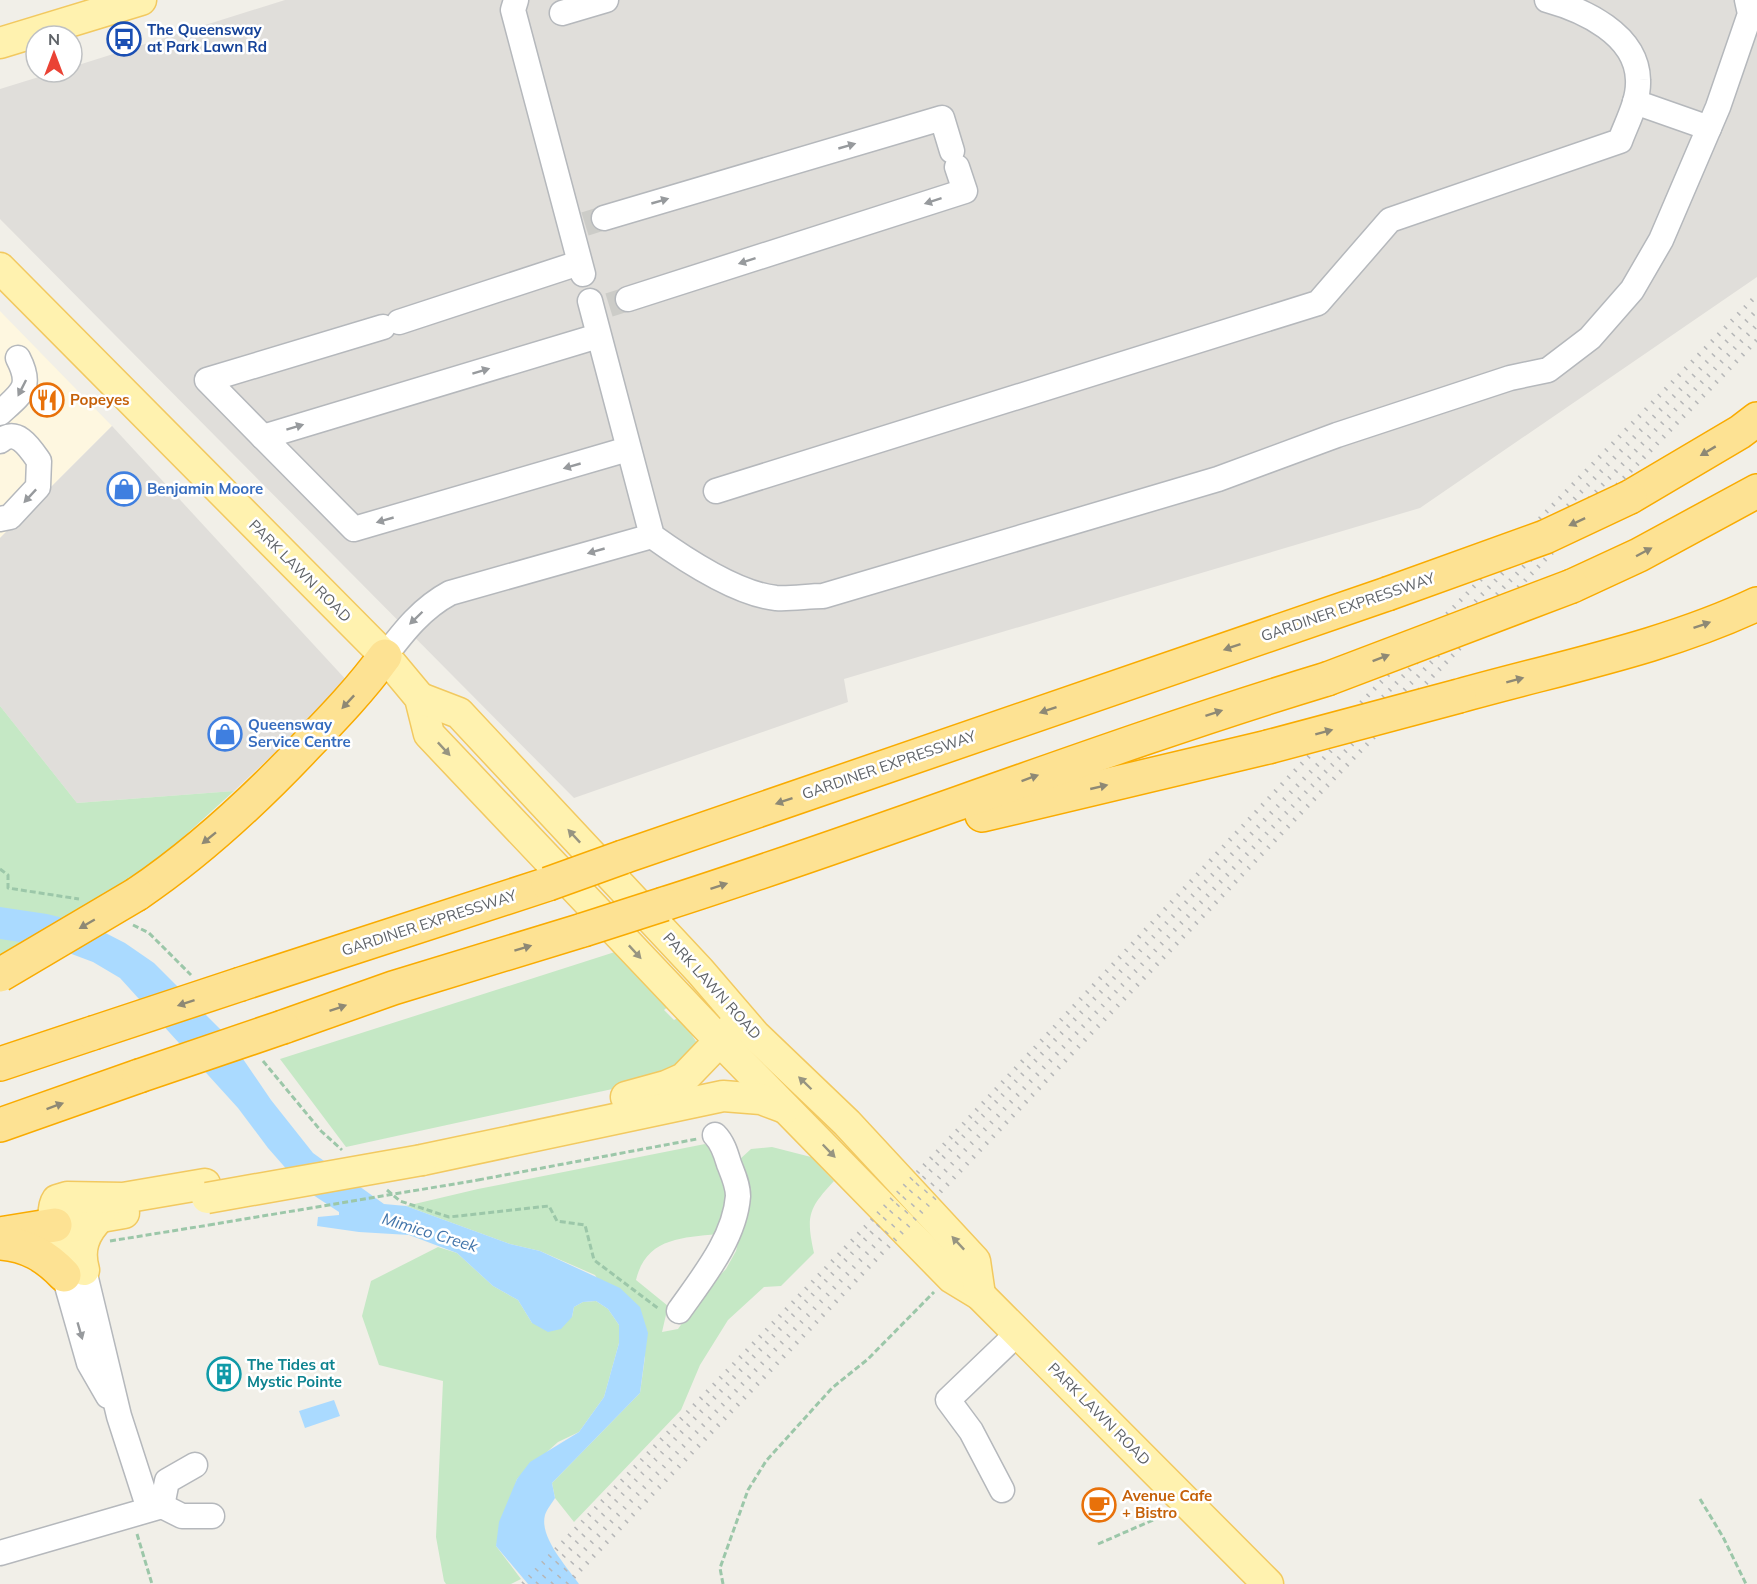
<svg xmlns="http://www.w3.org/2000/svg" width="1757" height="1584" font-family="Mulish,sans-serif">
<rect width="100%" height="100%" fill="#f1efe8"/>
<polygon fill="#fef7e0" points="0,311 112,426 0,538"/>
<g fill="#e0deda">
<polygon points="285,0 1757,0 1757,277 1420,508 844,679 848,702 574,798 0,219 0,89 55,72 72,72 72,67"/>
<polygon points="112,426 349,683 234,791 77,803 0,706 0,538"/>
</g>
<g fill="#c5e8c5">
<polygon points="0,706 77,803 234,791 159,859 128,880 0,956"/>
<polygon points="618,951 669,1006 664,1010 674,1020 680,1017 699,1046 663,1078 346,1147 280,1059"/>
<path d="M705 1144 717 1156 728 1199 717 1234C681 1238 646 1238 636 1280L668 1306 662 1332 678 1329 706 1289 726 1269 736 1251 742 1226 739 1160 751 1149 772 1147 811 1157 834 1181C808 1209 806 1216 814 1253L781 1286 764 1287 728 1320 700 1365 681 1410 574 1522 555 1498 552 1483 640 1393 645 1357 595 1275 540 1251 510 1244 406 1206 478 1189Z"/>
<polygon points="438,1247 457,1253 493,1286 518,1300 532,1323 572,1317 574,1307 583,1302 596,1301 608,1309 619,1325 619,1343 604,1397 579,1432 558,1442 517,1479 496,1546 521,1579 511,1584 446,1584 444,1581 436,1537 443,1381 379,1365 362,1316 371,1281"/>
</g>
<g fill="#aadaff">
<path d="M0 907 47 914 88 924 125 943 154 963 228 1037 271 1100 313 1153 384 1204 406 1206 510 1244 540 1251 620 1288 640 1307 648 1333 640 1393 552 1483 555 1498C552 1503 547 1509 545 1515 539 1537 567 1567 579 1584H528L496 1546 499 1522 517 1479 530 1462 579 1432 604 1397 619 1343V1325L608 1309 596 1301 583 1302 574 1307 572 1317 561 1329 548 1332 532 1323 518 1300 493 1286 457 1253 409 1235 359 1232 317 1226 318 1217 339 1215V1212L304 1189 268 1148 238 1108 120 978 93 962 53 947 0 939Z"/>
<polygon points="334,1400 340,1416 305,1428 299,1411"/>
</g>
<g fill="none" stroke-linecap="round" stroke-linejoin="round">
<g stroke="#ccccc8" stroke-width="24" stroke-dasharray="24 12" stroke-linecap="butt">
<polyline points="585,224 604,218"/>
<polyline points="609,305 628,299"/>
</g>
<defs>
<g id="minor">
<polyline points="516,0 513,10 583,274"/>
<polyline points="562,13 606,0"/>
<polyline points="1635,102 1709,128"/>
<polyline points="604,218 942,118 952,151"/>
<polyline points="628,299 965,191 957,167"/>
<path d="M590 301 652 536C684 559 736 594 776 598 791 599 808 596 823 596L1218 479 1337 435 1510 378 1548 370 1590 338 1632 290 1661 240 1718 107 1750 14 1747 0"/>
<polyline points="399,322 579,263"/>
<polyline points="598,336 263,437 354,529 628,449"/>
<path d="M0 413C22 393 33 387 18 358"/>
<polyline points="263,437 207,380 383,327"/>
<path d="M0 441C17 427 30 448 39 461L38 487 10 517 0 519"/>
<path d="M716 491 1318 303 1390 220 1620 141C1627 122 1639 101 1638 80 1637 34 1583 10 1547 0"/>
<path d="M385 656C404 631 422 608 450 593L652 536"/>
<polyline points="84,1270 119,1416 149,1509"/>
<polyline points="64,1275 89,1363 108,1396"/>
<path d="M679 1311C703 1277 735 1238 738 1196 738 1185 733 1174 729 1164 726 1154 723 1143 715 1135"/>
<polyline points="1002,1490 971,1431 948,1400 1019,1332"/>
<polyline points="162,1506 167,1481 195,1465"/>
<polyline points="0,1553 162,1506 182,1516 212,1516"/>
</g>
<g id="major">
<polyline points="0,43 141,0"/>
<polyline points="0,268 385,656 420,698 429,734 719,1040 952,1278 980,1295 1268,1584"/>
<polyline points="420,698 459,713 700,971 755,1035 847,1123 975,1261 980,1295"/>
<polyline points="626,1097 666,1086 684,1078 733,1027"/>
<polyline points="422,1160 723,1096 761,1099 785,1108"/>
<polyline points="55,1225 124,1213"/>
<path d="M84 1270C78 1249 84 1233 100 1217"/>
<path d="M64 1275C61 1258 47 1214 57 1200L67 1197 123 1198 205 1184"/>
</g>
<g id="highway">
<polyline points="1630,497 1740,432 1757,419"/>
<polyline points="1572,586 1639,555 1757,491"/>
<path d="M1459 696C1558 668 1664 648 1757 604"/>
<polyline points="982,815 1268,747"/>
<polyline points="623,857 1387,594"/>
<path d="M137 894C199 852 255 800 306 746 334 717 361 689 385 656"/>
<path d="M664 904C886 833 1103 747 1327 679"/>
<polyline points="241,984 548,884"/>
<polyline points="283,1027 393,988 583,930"/>
<polyline points="0,1064 93,1033"/>
<polyline points="0,1125 139,1076"/>
<polyline points="0,1234 55,1225"/>
<path d="M0 1243C27 1245 46 1256 64 1275"/>
</g>
</defs>
<use href="#minor" stroke="#b5b8bc" stroke-width="27"/>
<use href="#major" stroke="#f2c960" stroke-width="33"/>
<use href="#highway" stroke="#f9ab00" stroke-width="36"/>
<g stroke="#9cc7a9" stroke-width="3" stroke-dasharray="6 3" stroke-linecap="butt">
<polyline points="0,869 8,875 8,888 79,899"/>
<polyline points="133,925 149,933 191,975"/>
<polyline points="263,1061 321,1131 342,1150"/>
<polyline points="478,1180 697,1139"/>
<polyline points="387,1190 400,1201 449,1217 549,1206 557,1221 585,1225 594,1260 659,1309"/>
<polyline points="110,1241 209,1225"/>
<polyline points="1700,1499 1723,1537 1746,1584"/>
<polyline points="137,1534 152,1584"/>
<polyline points="1098,1544 1153,1520"/>
<polyline points="723,1584 720,1568 748,1490 766,1461 832,1388 868,1359 934,1292"/>
</g>
<use href="#minor" stroke="#fff" stroke-width="24"/>
<use href="#major" stroke="#fff2af" stroke-width="30"/>
<use href="#highway" stroke="#fde293" stroke-width="33"/>
<g stroke="#b6b7b8" stroke-width="4.5" stroke-dasharray="1.5 8" stroke-linecap="butt">
<polyline points="523,1584 941,1148 1286,780 1757,295"/>
<polyline points="537,1584 1294,789 1757,310"/>
<polyline points="552,1584 1308,790 1757,325"/>
<polyline points="567,1584 1321,792 1757,340"/>
</g>
<defs>
<polyline id="major-bridge" points="207,1198 422,1160"/>
<g id="highway-bridge">
<polyline points="1387,594 1545,537 1630,497"/>
<polyline points="1327,679 1572,586"/>
<polyline points="1268,747 1459,696"/>
<polyline points="548,884 623,857"/>
<polyline points="583,930 664,904"/>
<polyline points="0,975 137,894"/>
<polyline points="93,1033 241,984"/>
<polyline points="139,1076 283,1027"/>
</g>
</defs>
<use href="#major-bridge" stroke="#f2c960" stroke-width="33" stroke-linecap="butt"/>
<use href="#highway-bridge" stroke="#f9ab00" stroke-width="36" stroke-linecap="butt"/>
<polyline stroke="#9cc7a9" stroke-width="3" stroke-dasharray="6 3" stroke-linecap="butt" points="209,1225 478,1180"/>
<use href="#major-bridge" stroke="#fff2af" stroke-width="30"/>
<use href="#highway-bridge" stroke="#fde293" stroke-width="33"/>
</g>
<defs><path id="oneway-solid" d="M-6-.8H1V-3.2L6.5 0L1 3.2V.8H-6Z" transform="scale(1.5)"/></defs>
<g fill="#979a9d">
<use href="#oneway-solid" transform="translate(847 146) rotate(-16)"/>
<use href="#oneway-solid" transform="translate(660 201) rotate(-16)"/>
<use href="#oneway-solid" transform="translate(933 201) rotate(162)"/>
<use href="#oneway-solid" transform="translate(747 261) rotate(162)"/>
<use href="#oneway-solid" transform="translate(481 371) rotate(-17)"/>
<use href="#oneway-solid" transform="translate(22 388) rotate(117)"/>
<use href="#oneway-solid" transform="translate(295 427) rotate(-17)"/>
<use href="#oneway-solid" transform="translate(572 466) rotate(164)"/>
<use href="#oneway-solid" transform="translate(30 496) rotate(133)"/>
<use href="#oneway-solid" transform="translate(385 520) rotate(164)"/>
<use href="#oneway-solid" transform="translate(596 551) rotate(164)"/>
<use href="#oneway-solid" transform="translate(416 618) rotate(136)"/>
<use href="#oneway-solid" transform="translate(80 1331) rotate(74)"/>
</g>
<g fill="#8e8975">
<use href="#oneway-solid" transform="translate(1708 451) rotate(149)"/>
<use href="#oneway-solid" transform="translate(1577 522) rotate(155)"/>
<use href="#oneway-solid" transform="translate(1644 552) rotate(-28)"/>
<use href="#oneway-solid" transform="translate(1702 625) rotate(-19)"/>
<use href="#oneway-solid" transform="translate(1232 647) rotate(161)"/>
<use href="#oneway-solid" transform="translate(1381 658) rotate(-21)"/>
<use href="#oneway-solid" transform="translate(1515 680) rotate(-15)"/>
<use href="#oneway-solid" transform="translate(348 702) rotate(133)"/>
<use href="#oneway-solid" transform="translate(1048 710) rotate(161)"/>
<use href="#oneway-solid" transform="translate(1214 713) rotate(-18)"/>
<use href="#oneway-solid" transform="translate(1324 732) rotate(-15)"/>
<use href="#oneway-solid" transform="translate(1030 778) rotate(-20)"/>
<use href="#oneway-solid" transform="translate(1099 787) rotate(-13)"/>
<use href="#oneway-solid" transform="translate(784 801) rotate(161)"/>
<use href="#oneway-solid" transform="translate(209 838) rotate(141)"/>
<use href="#oneway-solid" transform="translate(719 886) rotate(-18)"/>
<use href="#oneway-solid" transform="translate(87 924) rotate(150)"/>
<use href="#oneway-solid" transform="translate(523 948) rotate(-17)"/>
<use href="#oneway-solid" transform="translate(186 1003) rotate(162)"/>
<use href="#oneway-solid" transform="translate(338 1008) rotate(-19)"/>
<use href="#oneway-solid" transform="translate(55 1106) rotate(-20)"/>
</g>
<g fill="#979581">
<use href="#oneway-solid" transform="translate(444 749) rotate(47)"/>
<use href="#oneway-solid" transform="translate(574 836) rotate(-133)"/>
<use href="#oneway-solid" transform="translate(635 952) rotate(47)"/>
<use href="#oneway-solid" transform="translate(805 1083) rotate(-136)"/>
<use href="#oneway-solid" transform="translate(829 1151) rotate(46)"/>
<use href="#oneway-solid" transform="translate(958 1243) rotate(-133)"/>
</g>
<defs>
<symbol id="bus-ring" viewBox="-11 -11 22 22"><circle r="9.5" fill="#fff" stroke="#1a4fb4" stroke-width="1.5"/><path d="M-5-6H5V4H4V6H2V4H-2V6H-4V4H-5ZM-3.5-4V0h7V-4ZM-3.5 1.2v1.5H-2V1.2ZM2 1.2v1.5H3.5V1.2Z" fill="#1a4fb4"/></symbol>
<symbol id="restaurant-ring" viewBox="-11 -11 22 22"><circle r="9.5" fill="#fff" stroke="#e8710a" stroke-width="1.5"/><path d="M-5-6h1v4h1v-4h1v4h1v-4h1v5L-1.5 .5V6h-2V.5L-5-1ZM5-6V6H3V1.5H1.5Q1.5-4 5-6Z" fill="#e8710a"/></symbol>
<symbol id="shop-ring" viewBox="-11 -11 22 22"><circle r="9.5" fill="#fff" stroke="#3f7fe0" stroke-width="1.5"/><path d="M-5-2.5h2.3a2.7 3.5 0 0 1 5.4 0H5L5.5 6h-11ZM-1.5-2.5h3a1.5 2.3 0 0 0-3 0Z" fill="#3f7fe0"/></symbol>
<symbol id="building-ring" viewBox="-11 -11 22 22"><circle r="9.5" fill="#fff" stroke="#0f9aa8" stroke-width="1.5"/><path d="M-4-6H4V6H1V3H-1V6H-4ZM-2.5-4.3h1.7v1.8h-1.7ZM.8-4.3h1.7v1.8H.8ZM-2.5-1h1.7V.8h-1.7ZM.8-1h1.7V.8H.8Z" fill="#0f9aa8"/></symbol>
<symbol id="cafe-ring" viewBox="-11 -11 22 22"><circle r="9.5" fill="#fff" stroke="#e8710a" stroke-width="1.5"/><path d="M-5.5-4.5H6V0H3Q3 3.5 0 3.5H-2.5Q-5.5 3.5-5.5 0ZM3-3.2v2h1.7v-2ZM-6 4.5H4V6H-6Z" fill="#e8710a"/></symbol>
</defs>
<g fill-rule="evenodd">
<use href="#bus-ring" x="105" y="20" width="38" height="38"/>
<use href="#restaurant-ring" x="28" y="381" width="38" height="38"/>
<use href="#shop-ring" x="105" y="470" width="38" height="38"/>
<use href="#shop-ring" x="206" y="715" width="38" height="38"/>
<use href="#building-ring" x="205" y="1355" width="38" height="38"/>
<use href="#cafe-ring" x="1080" y="1486" width="38" height="38"/>
</g>
<g text-anchor="middle" stroke-width="5" stroke-linejoin="round" paint-order="stroke">
<g font-size="15" font-weight="bold" fill="#164399" stroke="#fff" text-anchor="start">
<text x="147" y="35">The Queensway<tspan x="147" dy="17">at Park Lawn Rd</tspan></text>
</g>
<g font-size="15" font-weight="bold" fill="#c56008" stroke="#fff" text-anchor="start">
<text x="70" y="405">Popeyes</text>
<text x="1122" y="1501">Avenue Cafe<tspan x="1122" dy="17">+ Bistro</tspan></text>
</g>
<g font-size="15" font-weight="bold" fill="#366cbe" stroke="#fff" text-anchor="start">
<text x="147" y="494">Benjamin Moore</text>
<text x="248" y="730">Queensway<tspan x="248" dy="17">Service Centre</tspan></text>
</g>
<g font-size="15" fill="#5f6368" stroke="#fff">
<text transform="translate(300 571) rotate(45)" y="5">PARK LAWN ROAD</text>
<text transform="translate(1348 607) rotate(-19)" y="5">GARDINER EXPRESSWAY</text>
<text transform="translate(889 765) rotate(-19)" y="5">GARDINER EXPRESSWAY</text>
<text transform="translate(429 923) rotate(-18)" y="5">GARDINER EXPRESSWAY</text>
<text transform="translate(712 986) rotate(48)" y="5">PARK LAWN ROAD</text>
<text transform="translate(1099 1414) rotate(45)" y="5">PARK LAWN ROAD</text>
</g>
<g font-size="15" font-weight="bold" fill="#0d838f" stroke="#fff" text-anchor="start">
<text x="247" y="1370">The Tides at<tspan x="247" dy="17">Mystic Pointe</tspan></text>
</g>
<g font-size="16" font-style="italic" fill="#4174aa" stroke="#fff">
<text transform="translate(430 1232) rotate(17)" y="6">Mimico Creek</text>
</g>
</g>
<g transform="translate(54 54)"><circle r="28" fill="#ffffff" stroke="#bfc1c3" stroke-width="1.5"/>
<path d="M0-4.5L10 22L0 15L-10 22Z" fill="#ea4335"/>
<text y="-9" font-size="16" font-weight="bold" text-anchor="middle" fill="#5f6368">N</text>
</g>
</svg>
